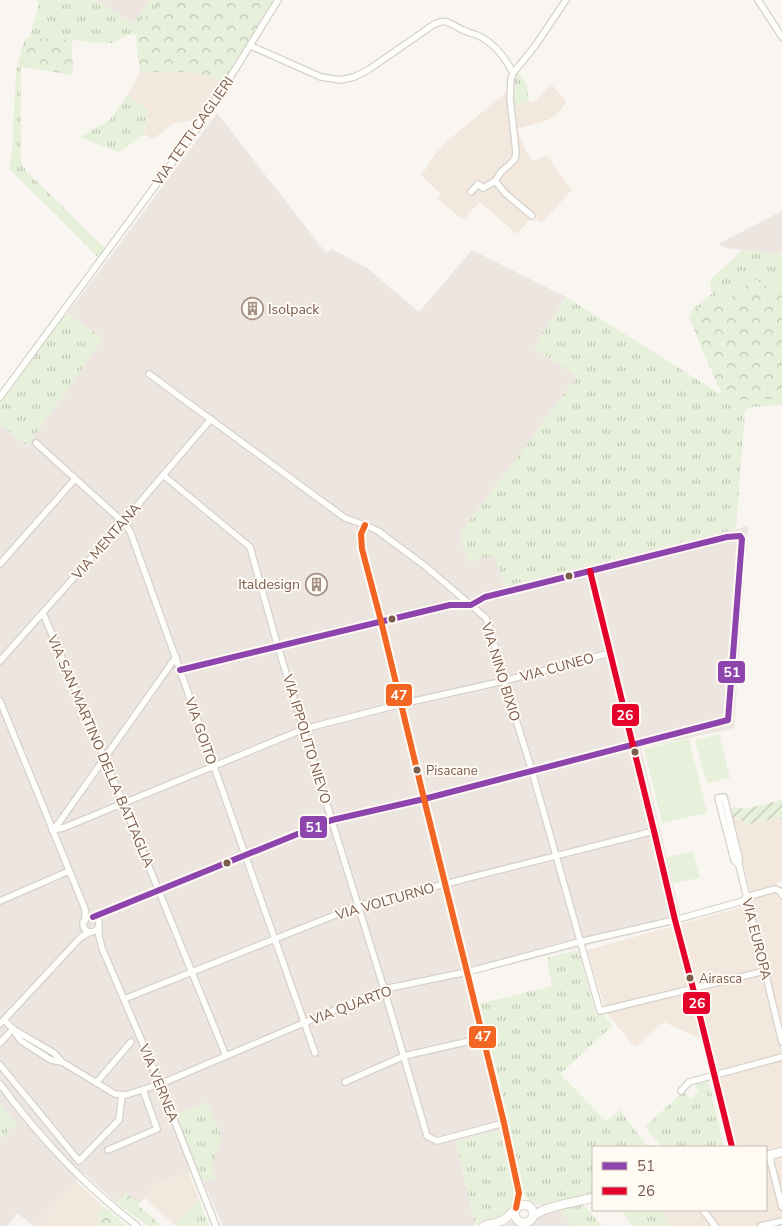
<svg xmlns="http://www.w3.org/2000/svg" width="782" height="1226" font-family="'Nunito Sans',sans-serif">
<defs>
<pattern id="grass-tufts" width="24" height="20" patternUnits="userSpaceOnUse" patternTransform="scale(1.25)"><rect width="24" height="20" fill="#e7f0db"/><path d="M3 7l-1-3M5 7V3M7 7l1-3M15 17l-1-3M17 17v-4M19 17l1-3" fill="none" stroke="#c0c6b4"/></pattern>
<pattern id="forest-crowns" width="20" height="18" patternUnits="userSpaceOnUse" patternTransform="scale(1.25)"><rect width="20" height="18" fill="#e7f0db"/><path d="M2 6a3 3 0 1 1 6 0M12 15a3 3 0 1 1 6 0" fill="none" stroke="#c0c6b4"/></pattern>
<pattern id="garden-furrows" width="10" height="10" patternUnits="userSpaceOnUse" patternTransform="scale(1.25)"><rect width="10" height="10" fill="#e7f0db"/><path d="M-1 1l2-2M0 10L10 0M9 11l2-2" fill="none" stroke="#c0c6b4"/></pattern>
</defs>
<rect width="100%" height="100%" fill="#f9f5f0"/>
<g fill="#f2e8de">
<polygon points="140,72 191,72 223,81 201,119 174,123 153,139 144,134 149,112 128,94"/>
<polygon points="551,84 567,102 556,115 548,120 517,129 524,147 533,161 547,156 572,190 541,223 533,216 517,234 480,202 463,220 437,198 441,194 420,174 425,170 433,157 447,141 507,92 509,106 536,101"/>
<polygon points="732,817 750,824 780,817 782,822 782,882 777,883 782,896 782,1226 669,1226 664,1210 766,1210 766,1147 728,1147 709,1064 699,1038 664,1022 635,1047 607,1014 587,950 753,904"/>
<polygon points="189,1173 199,1200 175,1225 144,1198 157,1182"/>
<polygon points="76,1181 102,1205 96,1214 100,1226 36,1226"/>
</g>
<g fill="#ede5e0">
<polygon points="96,0 150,0 134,24"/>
<polygon points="217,113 326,253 332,249 367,268 419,312 472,250 566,297 534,347 577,377 460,534 469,562 494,554 505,586 748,526 734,728 641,748 682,922 472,974 509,1129 456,1141 475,1225 470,1226 223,1226 198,1170 157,1182 140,1203 126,1192 116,1203 84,1173 36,1226 34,1226 17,1213 8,1226 0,1226 0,1138 17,1125 0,1104 0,424 27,446 102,340 68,313"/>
<polygon points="782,211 782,247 781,254 727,248 718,244"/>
<polygon points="559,1210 572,1226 494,1226 513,1221 521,1225 529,1224 534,1222 538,1216"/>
</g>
<g fill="url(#grass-tufts)">
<polygon points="38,0 96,0 133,24 150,0 157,0 157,9 139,22 137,34 128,35 113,43 98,43 72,40 21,67 21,162 26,171 105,248 98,257 47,206 9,169 12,152 16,70 25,38 29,38 38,8"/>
<path d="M517 70 527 85 529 102 513 105C512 93 512 81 517 70Z"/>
<polygon points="128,94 149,112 144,134 119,153 80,137 110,120"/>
<polygon points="742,250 782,254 782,289 771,289 754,279 723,304 694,308 712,294 710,280"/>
<polygon points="566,297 728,399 782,399 782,405 751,407 745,410 736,529 505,586 494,555 468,562 460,534 577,377 534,347"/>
<polygon points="68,313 103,339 27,446 0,424 0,402 59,320"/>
<polygon points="578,950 596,1014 602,1013 613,1025 560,1074 606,1121 620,1110 648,1147 593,1147 593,1193 546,1206 534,1203 528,1200 523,1191 479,1004 552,986 547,958"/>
<polygon points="708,1079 724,1147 662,1147 645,1127 683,1092 691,1099 699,1091 692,1083"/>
<polygon points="207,1102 222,1138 212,1163 212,1167 216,1178 204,1183 176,1115"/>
<polygon points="0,1104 17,1125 0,1138"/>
<path d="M500 1131 516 1197C513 1219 493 1219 475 1225L456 1141Z"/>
<polygon points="199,1200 209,1226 176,1226 175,1225"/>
<polygon points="583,1204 602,1226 572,1226 559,1210"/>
<polygon points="621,1210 664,1210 669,1226 632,1226"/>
</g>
<g fill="url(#forest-crowns)">
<polygon points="157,0 274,0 223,81 191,72 140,72 136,40 139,22 157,9"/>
<polygon points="29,38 72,40 73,75 21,67"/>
<polygon points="754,279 771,289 782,289 782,399 728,400 722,395 689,318 694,308 723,304"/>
<polygon points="126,1192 140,1203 138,1205 160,1224 159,1226 148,1226 116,1203"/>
<polygon points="102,1205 127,1226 100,1226 96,1214"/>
</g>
<polygon fill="url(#garden-furrows)" points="782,800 782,822 780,817 750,824 732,817 730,808 734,807 744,809"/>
<g fill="#e7f0db">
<polygon points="719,734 730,778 707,783 695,740"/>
<polygon points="689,738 707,813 662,823 644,749"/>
<polygon points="693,851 700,878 673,883 667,857"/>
</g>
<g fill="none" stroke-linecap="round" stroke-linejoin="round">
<defs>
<g id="street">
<polyline points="758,0 782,37"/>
<path d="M251 46 321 77 341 80 354 77 368 70 433 25C447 17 451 25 463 30 469 33 476 34 481 37 496 45 506 59 513 73"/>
<polyline points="495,181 505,193 532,216"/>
<polyline points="471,192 478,184 483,188 495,181 501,172 509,165 515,159 516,152 510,98 511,79 513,73 535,46 566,0"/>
<polyline points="149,374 345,518 365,525 378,531 425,566 486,618 491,632 504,681 532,771 600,1011 765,971"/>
<polyline points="0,397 199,126 202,118 211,107 236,68 278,0"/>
<polyline points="36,443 123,522 130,531 180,670 315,1053"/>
<polyline points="163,475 250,547 278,647 384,989 427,1136 437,1141 504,1123"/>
<polyline points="365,525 361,534 362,549 381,621 424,799 467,972 504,1123 519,1193 516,1208"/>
<polyline points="0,564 75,479"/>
<polyline points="590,571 654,831 675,920 693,988 732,1147"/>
<polyline points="43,613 123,803 226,1056"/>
<polyline points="0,661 123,522 211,419"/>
<polyline points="0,701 85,909 85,921"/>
<polyline points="52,830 63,828 304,729 401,704 504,681 610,653"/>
<polyline points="52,830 58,824 176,657"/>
<polyline points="739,865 734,860 718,798 724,797 739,858 739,865 782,1042"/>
<polyline points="0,901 69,871"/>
<circle cx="91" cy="924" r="8"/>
<polyline points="93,917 332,820 424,799 728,720 742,539 740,536 727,537 485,597 471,605 450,605 180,670"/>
<polyline points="99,927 99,936 102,948 160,1084 216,1226"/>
<polyline points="124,999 358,906 654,831"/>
<polyline points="4,1020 13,1029 21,1041 51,1060 62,1062 115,1094 126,1095 160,1084 384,989 467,972 579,942 675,920 743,901 746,897 775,889 780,891 782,895"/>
<polyline points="0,1024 81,937 90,932"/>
<polyline points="13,1029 54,1053 62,1062"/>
<polyline points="0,1043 13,1029"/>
<polyline points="0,1065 79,1161 119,1120 122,1095"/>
<polyline points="345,1082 404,1056 483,1038"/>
<polyline points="96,1083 131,1042"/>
<path d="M0 1084C39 1137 85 1186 137 1226"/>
<polyline points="681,1091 689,1082 782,1057"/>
<polyline points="108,1150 157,1129 143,1090"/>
<polyline points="769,1155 782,1207"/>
<polyline points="703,1210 715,1226"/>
<polyline points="761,1226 782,1221"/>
</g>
<g id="secondary">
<polyline points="766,1156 782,1152"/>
<path d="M533 1216C546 1206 576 1202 593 1198"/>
<path d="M484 1226C490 1224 498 1223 503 1220 511 1216 520 1199 530 1207 532 1208 533 1211 533 1214 533 1226 513 1226 515 1211"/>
</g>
</defs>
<use href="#street" stroke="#d7d1cb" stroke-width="8"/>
<use href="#secondary" stroke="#d9d2cb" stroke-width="10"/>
<use href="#street" stroke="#fefefd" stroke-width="5.5"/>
<use href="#secondary" stroke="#fefefd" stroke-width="8"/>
<defs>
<polyline id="bus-1" points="93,917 332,820 424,799 728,720 742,539 740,536 727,537 485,597 471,605 450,605 180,670"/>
<polyline id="bus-2" points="590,571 654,831 675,920 693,988 732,1147"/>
<polyline id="bus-3" points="365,525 361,534 362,549 381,621 424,799 467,972 504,1123 519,1193 516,1208"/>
</defs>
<use href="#bus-1" stroke="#fffaf3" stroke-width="10"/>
<use href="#bus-2" stroke="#fffaf3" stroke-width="10"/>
<use href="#bus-3" stroke="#fffaf3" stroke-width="10"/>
<use href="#bus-1" stroke="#8e44ad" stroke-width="6"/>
<use href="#bus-2" stroke="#e4002b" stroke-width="6"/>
<use href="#bus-3" stroke="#f26522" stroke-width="6"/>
</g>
<defs>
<symbol id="building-ring" viewBox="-11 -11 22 22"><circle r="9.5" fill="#fffaf3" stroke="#a69286" stroke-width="1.5"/><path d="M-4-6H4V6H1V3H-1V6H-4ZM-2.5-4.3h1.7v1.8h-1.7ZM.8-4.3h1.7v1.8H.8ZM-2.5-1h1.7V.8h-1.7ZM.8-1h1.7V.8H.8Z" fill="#a69286"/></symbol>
</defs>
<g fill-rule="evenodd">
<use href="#building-ring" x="240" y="296" width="25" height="25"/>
<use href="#building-ring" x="304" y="572" width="25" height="25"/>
</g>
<g fill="#7a5c4d" stroke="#fffaf3" stroke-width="2">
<circle cx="569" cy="576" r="4.5"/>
<circle cx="392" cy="619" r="4.5"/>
<circle cx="635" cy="752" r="4.5"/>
<circle cx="417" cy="770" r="4.5"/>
<circle cx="227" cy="863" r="4.5"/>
<circle cx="690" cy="978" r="4.5"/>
</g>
<g text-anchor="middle" stroke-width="4" stroke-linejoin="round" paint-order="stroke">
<g font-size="13" fill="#7a5c4d" stroke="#fffaf3" text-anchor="start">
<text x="426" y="775">Pisacane</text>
<text x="699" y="983">Airasca</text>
</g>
<g font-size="14" fill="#7a5c4d" stroke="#fffaf3">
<text transform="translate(193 131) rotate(-55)" y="5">VIA TETTI CAGLIERI</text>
<text transform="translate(106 541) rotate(-49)" y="5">VIA MENTANA</text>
<text transform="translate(557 667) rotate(-15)" y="5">VIA CUNEO</text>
<text transform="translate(501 672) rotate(73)" y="5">VIA NINO BIXIO</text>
<text transform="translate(201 731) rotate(71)" y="5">VIA GOITO</text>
<text transform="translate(307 739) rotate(73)" y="5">VIA IPPOLITO NIEVO</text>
<text transform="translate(101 751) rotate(67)" y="5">VIA SAN MARTINO DELLA BATTAGLIA</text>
<text transform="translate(385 901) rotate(-16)" y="5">VIA VOLTURNO</text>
<text transform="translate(757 939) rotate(76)" y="5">VIA EUROPA</text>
<text transform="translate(351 1005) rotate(-21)" y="5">VIA QUARTO</text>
<text transform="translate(159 1083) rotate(68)" y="5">VIA VERNEA</text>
</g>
<g font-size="14" fill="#7a5c4d" stroke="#fffaf3" text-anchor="start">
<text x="268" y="314">Isolpack</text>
<text x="300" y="589" text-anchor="end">Italdesign</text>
</g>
</g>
<g stroke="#fffaf3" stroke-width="2">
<rect x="717" y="660" width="29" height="24" rx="5" fill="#8e44ad"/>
<rect x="385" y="683" width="28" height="24" rx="5" fill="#f26522"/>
<rect x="611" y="703" width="29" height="24" rx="5" fill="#e4002b"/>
<rect x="299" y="815" width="29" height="24" rx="5" fill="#8e44ad"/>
<rect x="682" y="991" width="29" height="24" rx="5" fill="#e4002b"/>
<rect x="468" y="1025" width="29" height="24" rx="5" fill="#f26522"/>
</g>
<g font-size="14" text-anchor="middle" font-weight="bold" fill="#fff">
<text x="732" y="677">51</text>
<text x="399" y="700">47</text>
<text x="625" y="720">26</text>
<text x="314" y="832">51</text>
<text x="697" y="1008">26</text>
<text x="483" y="1041">47</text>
</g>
<rect x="592" y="1146" width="175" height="65" fill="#fffaf3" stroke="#cabbb1"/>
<rect x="602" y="1162" width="25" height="8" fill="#8e44ad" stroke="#cabbb1"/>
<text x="637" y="1171" font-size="15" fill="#7a5c4d">51</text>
<rect x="602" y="1187" width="25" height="8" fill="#e4002b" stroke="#cabbb1"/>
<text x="637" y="1196" font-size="15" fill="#7a5c4d">26</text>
</svg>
